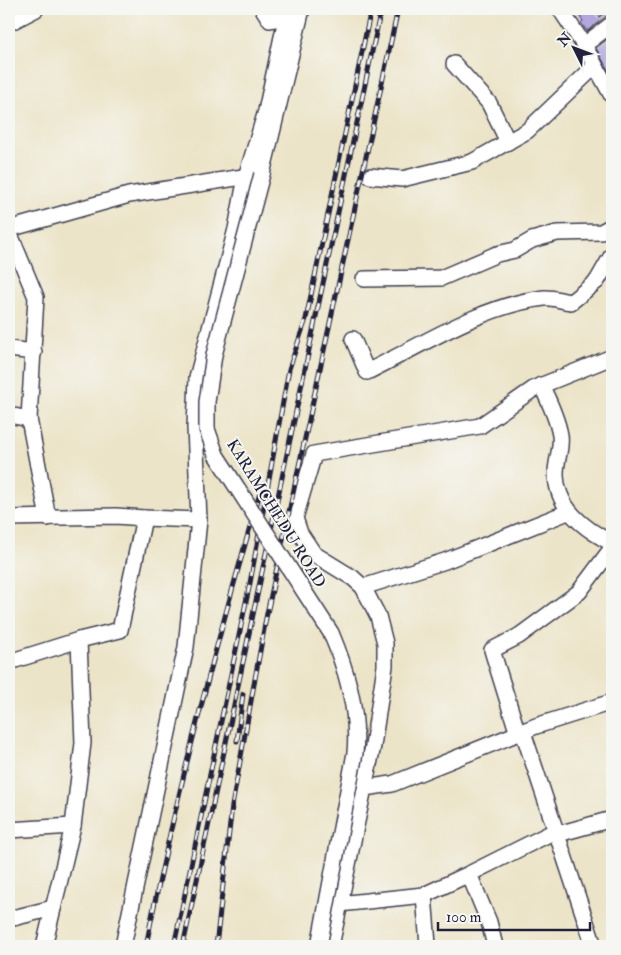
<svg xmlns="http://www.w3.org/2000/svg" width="621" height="955" font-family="'IM FELL Double Pica',serif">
<rect width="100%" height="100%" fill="#f6f6f2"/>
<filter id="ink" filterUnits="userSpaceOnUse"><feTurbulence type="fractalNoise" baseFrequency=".02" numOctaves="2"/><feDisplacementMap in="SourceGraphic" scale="10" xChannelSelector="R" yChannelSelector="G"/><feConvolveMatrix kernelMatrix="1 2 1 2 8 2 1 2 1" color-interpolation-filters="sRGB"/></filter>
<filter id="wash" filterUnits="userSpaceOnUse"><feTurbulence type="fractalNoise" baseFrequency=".0096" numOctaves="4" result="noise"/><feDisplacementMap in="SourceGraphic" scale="20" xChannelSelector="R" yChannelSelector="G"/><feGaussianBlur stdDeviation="1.12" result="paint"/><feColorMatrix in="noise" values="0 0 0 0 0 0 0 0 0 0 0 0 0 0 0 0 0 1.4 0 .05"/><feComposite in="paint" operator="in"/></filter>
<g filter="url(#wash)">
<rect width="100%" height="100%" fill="#ece4c8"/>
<g id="blocks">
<g fill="#ada3dc">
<polygon points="575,9 594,9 599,17 609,9 612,9 612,15 606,16 587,31 581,23 583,21"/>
<polygon points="612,36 612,77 596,48"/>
</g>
</g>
</g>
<g filter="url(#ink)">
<use href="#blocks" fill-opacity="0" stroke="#403f50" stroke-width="1"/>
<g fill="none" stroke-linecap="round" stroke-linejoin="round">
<defs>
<g id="minor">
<polyline points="263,9 270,20 286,17"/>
<polyline points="560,9 584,45 612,96"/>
<polyline points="9,23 36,9"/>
<polyline points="584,45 612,24"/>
<polyline points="454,64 489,103 508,142"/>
<polyline points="370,176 402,179 472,162 527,131 595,66"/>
<polyline points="9,229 129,195 262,174 302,9"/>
<polyline points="9,232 36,297 29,419"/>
<polyline points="364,279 441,278 497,254 515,250 532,240 557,233 601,232 612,226"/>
<path d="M353 339 367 372C422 345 483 305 544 298 552 297 562 301 571 302L597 281 612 255"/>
<polyline points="9,349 34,352"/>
<path d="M541 385C549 401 557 418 560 435 562 449 556 460 556 473 556 508 584 529 612 543"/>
<polyline points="9,415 29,419 48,518"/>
<polyline points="9,518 116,516 144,518 120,630 79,640"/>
<polyline points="144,518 199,520 195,427 197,378 236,229 246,177 266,111 288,9"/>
<polyline points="363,587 445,561 568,512"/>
<polyline points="9,662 79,640 83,743 73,826 44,946"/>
<polyline points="523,732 594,946"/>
<polyline points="518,734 492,650 519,636 579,592 612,548"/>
<polyline points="364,788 373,746 385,666 385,643 378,616 363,587 353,578 314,554 300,533 295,518 314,454 480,426 535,388 612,357"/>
<polyline points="9,830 73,826"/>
<polyline points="558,834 612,819"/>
<polyline points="469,874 557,830"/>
<polyline points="424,895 428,945 425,946"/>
<polyline points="339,904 424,895 469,874 489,922 495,946"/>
<polyline points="9,919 53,908"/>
<polyline points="123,946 186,647 199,520"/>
<polyline points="331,946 364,788 392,784 536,726 612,702"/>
</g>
</defs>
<use href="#minor" stroke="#403f50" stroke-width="18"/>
<use href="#minor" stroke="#fff" stroke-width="15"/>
<defs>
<g id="rail">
<polyline points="237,741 243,694"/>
<path d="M146 946C176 794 216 643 260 493"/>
<polyline points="174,946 250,583 289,369 306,319 371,9"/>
<polyline points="183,946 381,9"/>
<polyline points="216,946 232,806 266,618 398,9"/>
</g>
</defs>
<use href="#rail" stroke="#22223b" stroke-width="5"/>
<use href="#rail" stroke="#f6f6f2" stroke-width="3" stroke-dasharray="9" stroke-linecap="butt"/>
<defs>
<path id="minor-bridge" d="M262 174 214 355 207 402V429L216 455 331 633C347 671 359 712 355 753L319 946"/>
</defs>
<use href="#minor-bridge" stroke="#403f50" stroke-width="18" stroke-linecap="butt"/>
<use href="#minor-bridge" stroke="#fff" stroke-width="15"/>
</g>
</g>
<g text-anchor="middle" stroke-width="4" stroke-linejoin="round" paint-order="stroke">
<g font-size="16" fill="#22223b" stroke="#f6f6f2">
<text transform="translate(277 513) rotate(58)" y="6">KARAMCHEDU ROAD</text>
</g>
</g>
<rect width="621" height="955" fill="none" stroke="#f6f6f2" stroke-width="30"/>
<g transform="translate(574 48) rotate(312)" stroke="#f6f6f2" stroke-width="4" paint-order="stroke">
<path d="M0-4L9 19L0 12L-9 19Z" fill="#22223b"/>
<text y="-8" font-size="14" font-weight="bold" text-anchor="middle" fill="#22223b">N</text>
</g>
<path d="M438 922v8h152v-8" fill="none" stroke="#22223b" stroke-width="2.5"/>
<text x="446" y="922" font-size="15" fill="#22223b" stroke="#f6f6f2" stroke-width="4" paint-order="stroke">100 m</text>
</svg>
